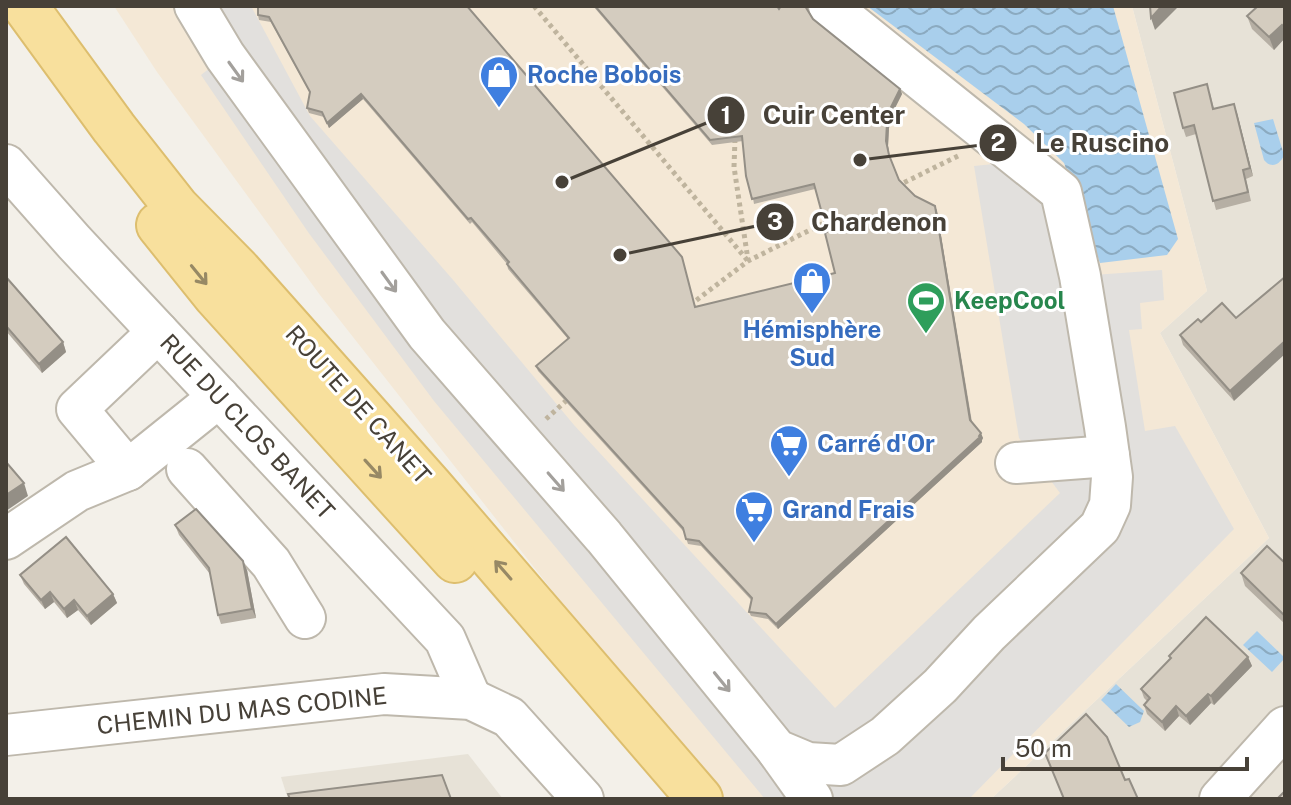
<svg xmlns="http://www.w3.org/2000/svg" width="1291" height="805" font-family="'Public Sans',sans-serif">
<defs>
<pattern id="water-waves" width="16" height="10" patternUnits="userSpaceOnUse" patternTransform="scale(2)"><rect width="16" height="10" fill="#a9cfec"/><path d="M0 5q4-4 8 0t8 0" fill="none" stroke="#8baac0"/></pattern>
</defs>
<rect width="100%" height="100%" fill="#f3f0e9"/>
<g fill="#e7e2d7">
<polygon points="1132,6 1285,6 1285,799 991,799 1269,538 1160,333 1207,291"/>
<polygon points="468,754 503,799 288,799 281,777"/>
</g>
<polygon fill="#f4e8d6" points="114,6 1132,6 1207,291 1160,333 1269,538 991,799 716,799 320,295 157,72"/>
<polygon fill="#e2e0dd" points="195,6 251,6 310,116 454,281 574,425 835,708 1060,493 1019,438 974,166 1023,161 1080,276 1162,270 1164,300 1140,303 1142,329 1129,330 1145,431 1175,426 1234,529 969,799 765,799 434,401 308,232 201,75 225,56"/>
<g fill="url(#water-waves)">
<polygon points="867,6 1113,6 1178,239 1167,255 1100,263 1064,163 1024,124"/>
<path d="M1273 119 1284 155C1280 165 1271 169 1264 160L1254 123Z"/>
<polygon points="1257,631 1285,658 1272,672 1243,645"/>
<polygon points="1116,684 1144,711 1140,722 1129,727 1101,700"/>
</g>
<g fill="none" stroke-linecap="round" stroke-linejoin="round">
<defs>
<g id="minor">
<polyline points="195,6 225,56 427,334 604,537 777,750 808,763 841,765 885,736 940,686 989,633 1100,527 1110,505 1112,477 1105,427 1080,276 1061,192 829,6"/>
<polyline points="6,165 74,242 445,639 471,699"/>
<polyline points="158,332 77,409 128,470 219,397"/>
<polyline points="1016,463 1109,456"/>
<polyline points="187,469 271,563 305,618"/>
<polyline points="6,539 77,491 128,470"/>
<polyline points="6,735 384,694 471,699 509,717 583,799"/>
<polyline points="777,750 812,799"/>
<polyline points="1220,799 1285,727"/>
</g>
<g id="major">
<polyline points="25,6 114,128 177,208 239,271 431,487 700,799"/>
<polyline points="159,225 216,296 455,560"/>
</g>
</defs>
<use href="#minor" stroke="#beb8ac" stroke-width="44"/>
<use href="#major" stroke="#ddbe6e" stroke-width="48"/>
<g stroke="#bfb49e" stroke-width="5" stroke-dasharray="4 4" stroke-linecap="butt">
<polyline points="534,6 748,261"/>
<polyline points="735,139 734,167 748,260"/>
<polyline points="897,186 960,155"/>
<polyline points="690,305 748,261 828,221"/>
<polyline points="546,419 568,399"/>
</g>
<use href="#minor" stroke="#fff" stroke-width="40"/>
<use href="#major" stroke="#f8e09d" stroke-width="44"/>
</g>
<g fill="#b6afa4">
<polygon points="593,6 777,6 779,9 813,19 900,89 902,94 893,112 889,128 888,146 890,159 899,180 915,196 935,206 937,211 972,422 983,438 982,440 982,442 778,629 768,619 751,616 749,612 752,601 701,546 688,544 684,532 538,371 536,366 568,339 508,269 507,264 472,222 470,224 363,99 329,128 324,117 309,113 307,108 310,93 271,22 259,20 258,15 469,8 695,307 835,273 827,232 815,189 754,204 743,141 712,145"/>
<polygon points="1285,6 1285,38 1274,50 1252,29 1247,16"/>
<polygon points="1210,93 1214,109 1237,113 1253,176 1246,179 1251,201 1216,210 1196,134 1186,137 1183,128"/>
<polygon points="6,277 63,342 66,352 42,373 6,331"/>
<polygon points="1222,303 1234,401 1183,345 1180,335 1201,322"/>
<polygon points="175,525 247,570 256,618 221,624 218,615 210,574 179,535"/>
<polygon points="1285,563 1285,624 1245,586 1241,573"/>
<polygon points="20,575 113,594 117,603 91,625 78,610 67,618 54,602 45,609 24,584"/>
<polygon points="1169,656 1248,657 1252,666 1214,705 1211,703 1190,725 1179,716 1165,731 1147,714 1144,705 1147,701 1144,698 1141,689 1170,659"/>
</g>
<g fill="#948f86">
<polygon points="1162,6 1179,6 1155,30 1151,18"/>
<polygon points="1282,25 1285,34 1285,38 1274,50 1269,37"/>
<polygon points="900,89 902,94 893,112 889,128 888,146 890,160 886,141 887,123 891,107"/>
<polygon points="361,94 363,99 329,128 327,123"/>
<polygon points="1234,104 1237,113 1253,176 1250,168"/>
<polygon points="935,206 937,211 972,425 970,420"/>
<polygon points="1285,341 1285,354 1234,401 1230,391"/>
<polygon points="63,342 66,352 42,373 39,364"/>
<polygon points="981,433 983,438 982,440 982,442 778,629 776,624"/>
<polygon points="24,483 28,496 6,511 6,495"/>
<polygon points="243,561 247,570 256,618 252,609"/>
<polygon points="50,592 54,602 45,609 41,600"/>
<polygon points="113,594 117,603 91,625 87,616"/>
<polygon points="74,600 78,610 67,618 64,609"/>
<polygon points="1248,657 1252,666 1214,705 1211,696"/>
<polygon points="1208,694 1211,703 1190,725 1186,716"/>
<polygon points="1176,706 1179,716 1165,731 1162,722"/>
</g>
<g fill="#d4ccbf" stroke="#948f86" stroke-width="2">
<polygon points="258,6 467,6 682,257 695,307 835,273 825,233 827,232 814,184 752,199 746,176 742,136 710,140 595,6 777,6 779,9 781,6 805,6 813,19 900,89 891,107 887,123 886,141 889,155 899,180 915,196 935,206 970,420 981,433 979,436 980,437 776,624 766,614 749,612 752,598 699,541 686,539 683,528 536,366 569,338 507,264 509,262 471,218 468,219 361,94 327,123 322,112 307,108 310,92 269,17 258,15"/>
<polygon points="1150,6 1162,6 1151,18"/>
<polygon points="1258,6 1285,6 1285,28 1282,25 1269,37 1247,16"/>
<polygon points="1207,84 1213,109 1234,104 1250,168 1243,170 1248,192 1213,201 1194,125 1183,128 1174,93"/>
<polygon points="6,277 63,342 39,364 6,326"/>
<polygon points="1285,277 1285,341 1230,391 1180,335 1198,319 1201,322 1222,303 1236,318"/>
<polygon points="6,462 24,483 6,495"/>
<polygon points="196,509 243,561 252,609 218,615 209,568 175,525"/>
<polygon points="66,537 113,594 87,616 74,600 64,609 50,592 41,600 20,575"/>
<polygon points="1267,546 1285,563 1285,616 1241,573"/>
<polygon points="1206,617 1248,657 1211,696 1208,694 1186,716 1176,706 1162,722 1144,705 1150,698 1141,689 1171,658 1169,656"/>
<polygon points="1086,714 1107,737 1125,780 1129,779 1138,799 1064,799 1045,753"/>
<polygon points="442,775 451,799 290,799 288,794"/>
<polygon points="1285,791 1285,799 1277,799"/>
</g>
<defs><path id="oneway-shaft" d="M-6 0H5M1.5-3L5.5 0L1.5 3" fill="none" stroke-width="1.6" stroke-linecap="round" stroke-linejoin="round" transform="scale(2)"/></defs>
<g stroke="#a3a09c">
<use href="#oneway-shaft" transform="translate(236 72) rotate(54)"/>
<use href="#oneway-shaft" transform="translate(389 282) rotate(54)"/>
<use href="#oneway-shaft" transform="translate(556 482) rotate(49)"/>
<use href="#oneway-shaft" transform="translate(722 682) rotate(51)"/>
</g>
<g stroke="#978965">
<use href="#oneway-shaft" transform="translate(199 275) rotate(51)"/>
<use href="#oneway-shaft" transform="translate(373 469) rotate(48)"/>
<use href="#oneway-shaft" transform="translate(503 570) rotate(-131)"/>
</g>
<defs>
<symbol id="shop-pin" viewBox="-11 -11 22 30"><path d="M0 17L-7.5 6A9.5 9.5 0 1 1 7.5 6Z" fill="#3f7fe0" stroke="#fff"/><path d="M-5-2.5h2.3a2.7 3.5 0 0 1 5.4 0H5L5.5 6h-11ZM-1.5-2.5h3a1.5 2.3 0 0 0-3 0Z" fill="#fff"/></symbol>
<symbol id="stadium-pin" viewBox="-11 -11 22 30"><path d="M0 17L-7.5 6A9.5 9.5 0 1 1 7.5 6Z" fill="#2e9e5b" stroke="#fff"/><path d="M0-5a6.5 5 0 1 0 0 10a6.5 5 0 1 0 0-10ZM-3.5-1.8h7v3.6h-7Z" fill="#fff"/></symbol>
<symbol id="supermarket-pin" viewBox="-11 -11 22 30"><path d="M0 17L-7.5 6A9.5 9.5 0 1 1 7.5 6Z" fill="#3f7fe0" stroke="#fff"/><path d="M-6-5.5h2.5l.6 2H6L4.5 2H-2.5L-4.4-4H-6ZM-1.5 3.2a1.3 1.3 0 1 0 .1 0ZM3 3.2a1.3 1.3 0 1 0 .1 0Z" fill="#fff"/></symbol>
</defs>
<g fill-rule="evenodd">
<use href="#shop-pin" x="477" y="53" width="44" height="60"/>
<use href="#shop-pin" x="790" y="259" width="44" height="60"/>
<use href="#stadium-pin" x="904" y="279" width="44" height="60"/>
<use href="#supermarket-pin" x="767" y="422" width="44" height="60"/>
<use href="#supermarket-pin" x="732" y="488" width="44" height="60"/>
</g>
<g text-anchor="middle" stroke-width="6" stroke-linejoin="round" paint-order="stroke">
<g font-size="24" font-weight="bold" fill="#366cbe" stroke="#fff" text-anchor="start">
<text x="527" y="83">Roche Bobois</text>
<text x="812" y="338" text-anchor="middle">Hémisphère<tspan x="812" dy="28">Sud</tspan></text>
<text x="817" y="452">Carré d'Or</text>
<text x="782" y="518">Grand Frais</text>
</g>
<g font-size="24" font-weight="bold" fill="#27864d" stroke="#fff" text-anchor="start">
<text x="954" y="309">KeepCool</text>
</g>
<g font-size="24" fill="#474138" stroke="#fff">
<text transform="translate(358 405) rotate(48)" y="8">ROUTE DE CANET</text>
<text transform="translate(247 427) rotate(47)" y="8">RUE DU CLOS BANET</text>
<text transform="translate(242 711) rotate(-6)" y="8">CHEMIN DU MAS CODINE</text>
</g>
</g>
<path fill="none" stroke="#474138" stroke-width="3" d="M562 182L726 115M860 160L998 143M620 255L775 222"/>
<g fill="#474138" stroke="#fff" stroke-width="3">
<circle cx="562" cy="182" r="8"/>
<circle cx="860" cy="160" r="8"/>
<circle cx="620" cy="255" r="8"/>
<circle cx="726" cy="115" r="20"/>
<circle cx="998" cy="143" r="20"/>
<circle cx="775" cy="222" r="20"/>
</g>
<g font-size="24" text-anchor="middle" font-weight="bold" fill="#fff">
<text x="726" y="124">1</text>
<text x="998" y="151">2</text>
<text x="775" y="230">3</text>
</g>
<g font-size="26" text-anchor="middle" font-weight="bold" fill="#474138" stroke="#fff" stroke-width="6" stroke-linejoin="round" paint-order="stroke">
<text x="834" y="124">Cuir Center</text>
<text x="1102" y="152">Le Ruscino</text>
<text x="879" y="231">Chardenon</text>
</g>
<rect width="1291" height="805" fill="none" stroke="#474138" stroke-width="16"/>
<path d="M1003 757v12h244v-12" fill="none" stroke="#474138" stroke-width="4"/>
<text x="1015" y="757" font-size="24" fill="#474138" stroke="#ffffff" stroke-width="6" paint-order="stroke">50 m</text>
</svg>
